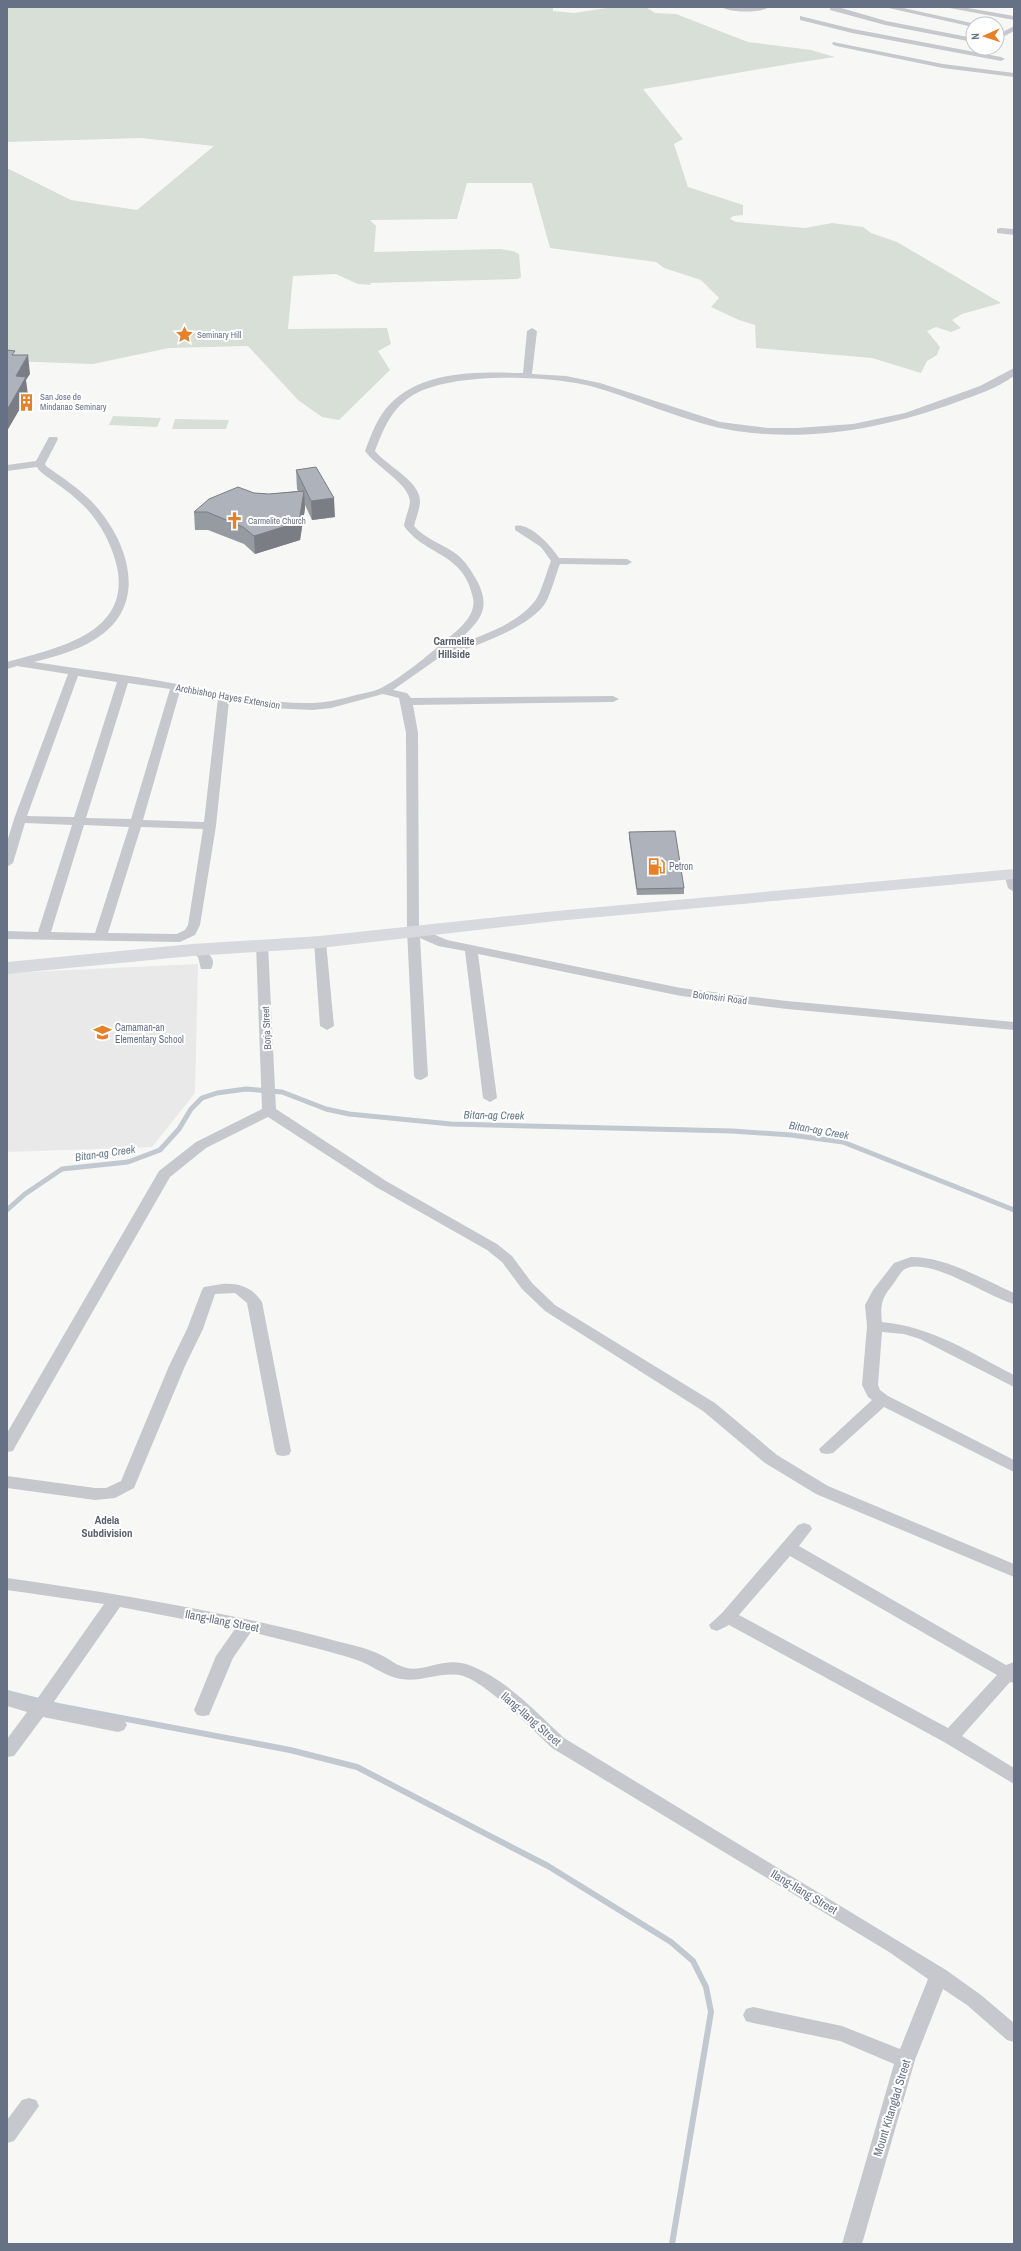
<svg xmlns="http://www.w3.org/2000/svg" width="1021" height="2251" font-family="'Archivo Narrow',sans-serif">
<rect width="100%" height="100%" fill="#f7f8f5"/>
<polygon fill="#e8e9e8" points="198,964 195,1093 152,1147 7,1152 7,973"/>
<g fill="#d8dfd6">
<path d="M7 7H553V11L574 13 613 7H646L655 13 676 14 748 42 811 50 835 57C771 66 708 79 643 89L683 139 674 144 688 187 743 205V215L733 216 730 219 736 222 805 228 832 223 863 227 871 233 897 242 1001 303 962 314 952 320 961 328 951 332 936 327 927 331 940 347 937 355 927 361 921 373 872 358 756 348 755 325 739 320 711 307 719 298 701 280 664 268 656 262 550 248 532 183H467L457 219 370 220 376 226 374 252 500 249 513 251 519 254 521 277 518 279 371 283 370 285 358 284 336 274 293 276 288 329 387 328 391 344 378 351 390 370 339 420 322 417 298 400 248 346 169 348 93 364 7 361V168L71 200 137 210 214 146 141 138 7 142Z"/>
<polygon points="113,416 161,418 157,427 109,425"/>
<polygon points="175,419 229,420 226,429 172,429"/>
</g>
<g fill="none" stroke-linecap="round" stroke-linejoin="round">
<polyline stroke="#c2c8cf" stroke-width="5" points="7,1210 25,1194 62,1169 128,1162 160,1150 179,1129 191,1109 202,1098 217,1093 246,1089 282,1092 326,1109 349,1114 451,1124 732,1131 791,1135 843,1142 1014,1210"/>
<polyline stroke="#c2c8cf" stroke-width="6" points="7,1693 58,1706 290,1750 357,1767 548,1866 671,1942 693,1961 706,1987 711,2012 672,2244"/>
<g fill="#c6c8cd" fill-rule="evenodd">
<path d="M722 7H769C762 13 729 13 722 7Z"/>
<polygon points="830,7 838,7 886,21 973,38 973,42 885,25 830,10"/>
<polygon points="884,7 899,7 976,24 973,24 973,27"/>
<polygon points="944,7 962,7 1014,16 1014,20"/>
<polygon points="800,16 853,29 1001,57 1005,59 1001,61 852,33 800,20"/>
<polygon points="1014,26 1014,31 997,40 997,35"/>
<polygon points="833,42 943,64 1014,73 1014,77 943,68 836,46 832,44"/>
<polygon points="1000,228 1014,229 1014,235 997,233 997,229"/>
<path d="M532 328 537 331 532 374 566 376 600 383 720 422 768 428H797L853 424 905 413 980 386 1014 368V376C997 388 977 395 957 402 887 428 811 442 736 431 687 423 642 401 594 387 552 375 446 371 410 397 391 410 383 430 375 451 387 466 420 481 420 501 420 509 416 518 414 526 425 539 441 543 455 553 464 559 470 569 476 579 495 613 475 624 452 647 479 636 515 626 535 601 542 591 546 573 551 561L541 547 515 530V526C530 522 552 547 559 558L627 559 632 562 627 565 560 564C555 577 552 590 546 602 532 627 472 647 446 656L440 657 393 690 407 693 411 698 613 696 619 699 613 702 413 705 418 733 419 928 447 940 681 988 787 1001 1014 1022V1030L787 1009 681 996 478 954 497 1098 490 1102 483 1098 465 951 438 946 420 938 428 1076 421 1080 416 1079 414 1076 407 930 406 733 399 698 383 694 331 708 312 710 271 708 229 701 216 826 200 925 195 935 180 942 7 939V931L38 932 72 825 25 823 13 863 7 867V842L14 819 68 674 17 666 7 669V662C55 648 131 635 117 567 112 545 101 524 86 508 76 498 65 489 53 481 48 477 40 473 37 467L7 471V465L36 461 49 437H57L58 439 45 464 46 466C63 478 80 489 94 504 126 539 148 598 104 633 84 649 57 656 34 662 81 669 129 675 177 684 221 692 266 704 311 703 326 703 341 699 356 695 363 693 372 692 379 689 398 680 425 658 440 645 454 633 477 618 473 598 464 552 425 556 404 526 405 518 409 510 410 502 410 484 375 466 365 451 371 435 377 418 389 405 422 370 478 372 523 373L527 331ZM78 676 117 682 74 817 27 816ZM128 683 170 689 131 819 86 818ZM180 691 218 698 204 822 143 820ZM84 825 129 827 95 933 51 932ZM141 827 203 829 188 925 185 930 177 934 108 933Z"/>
<polygon points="1010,870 1014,871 1014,892 1008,888 1004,874"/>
<polygon points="320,938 326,942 334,1026 327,1030 320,1026 314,942"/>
<polygon points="262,941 268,945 276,1109 386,1181 497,1244 512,1256 532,1283 555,1305 715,1403 777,1455 828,1486 1014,1564 1014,1577 816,1494 765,1463 703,1411 545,1311 522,1289 502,1262 487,1250 376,1187 268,1117 206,1148 170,1177 15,1447 13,1451 7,1452 7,1433 159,1171 196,1142 262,1109 256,945"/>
<path d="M192 946C202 949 219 956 211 969H201L198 957 186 950 187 947Z"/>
<path d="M911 1257C947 1257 982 1279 1014 1293V1304C988 1297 929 1256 905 1269 901 1271 897 1279 894 1283 882 1298 880 1303 882 1322 933 1327 969 1352 1014 1375V1387L920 1339 904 1334 882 1332 878 1385 880 1390 888 1396 1014 1460V1472L884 1407 833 1453 827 1454 821 1453 819 1449 872 1400 868 1397 862 1385 867 1326 865 1305 873 1290 894 1263Z"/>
<path d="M222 1284C239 1283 252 1287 262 1302L291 1451 289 1455 283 1456 277 1455 275 1451 247 1303 235 1293 215 1294 203 1329 185 1366 134 1488 115 1498 95 1500 7 1488V1476L95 1488H106L121 1481 169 1366 187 1329 202 1290 204 1287Z"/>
<path d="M804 1523 810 1525 812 1529 799 1546 1006 1665 1014 1662V1683L1010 1682 962 1736 1014 1768V1784L944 1742 729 1625 717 1631 711 1629 709 1625 722 1613 798 1525ZM790 1556 997 1675 948 1728 739 1615Z"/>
<path d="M7 1578C119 1594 230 1612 340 1642 353 1645 370 1649 383 1656 391 1660 397 1666 407 1668 424 1672 446 1656 469 1665 506 1679 536 1712 564 1738L946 1970 981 1995 1014 2023V2042L1007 2040 967 2005 943 1989 915 2060 862 2244H842L894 2064 840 2041 753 2023 746 2021 743 2015 746 2009 753 2007 842 2026 900 2049 928 1979 889 1952 552 1748C533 1730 482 1678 459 1675 436 1672 419 1684 396 1678 382 1674 371 1665 357 1660 323 1649 287 1641 251 1632L233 1658 209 1715 203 1716 197 1715 194 1710 216 1656 235 1629 120 1607 51 1706 124 1720 127 1725 124 1730 118 1732 43 1717 14 1756 7 1757V1739L27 1712 7 1706V1693L35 1702 104 1604 7 1590Z"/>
<polygon points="29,2098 36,2100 39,2106 14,2141 7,2143 7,2120 22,2100"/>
</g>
<polygon fill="#d8d9df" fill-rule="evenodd" points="1014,869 1014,879 556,921 320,948 192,956 7,974 7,962 192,944 320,936 556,911"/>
</g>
<g fill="#969aa1">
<polygon points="296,470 335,517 312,520 305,505 305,508 300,540 255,554 244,544 208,530 195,530 194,512 254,493 269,494 298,491 297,489"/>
<polygon points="629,832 684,888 684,894 637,895 629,838"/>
</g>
<g fill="#7a7d83">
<polygon points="28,355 30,374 26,380 28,395 7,431 7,410 16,376"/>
<polygon points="304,491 305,508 300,540 255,554 254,536"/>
<polygon points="334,498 335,517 312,520 311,501"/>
</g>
<g fill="#aeb3bb" stroke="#7a7d83">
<polygon points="7,350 15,351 12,355 28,355 16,376 26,377 7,410"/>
<polygon points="316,467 334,498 311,501 296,470"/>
<polygon points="238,487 254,493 269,494 304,491 299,522 254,536 243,527 207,512 194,512 209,499"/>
<polygon points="675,831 684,888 637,889 629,832"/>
</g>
<defs>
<symbol id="sight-bare" viewBox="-9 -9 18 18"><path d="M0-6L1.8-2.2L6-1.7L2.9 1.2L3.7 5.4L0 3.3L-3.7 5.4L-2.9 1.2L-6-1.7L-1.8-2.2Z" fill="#e58128" stroke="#fff" stroke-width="2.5" paint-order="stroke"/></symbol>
<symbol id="building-bare" viewBox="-9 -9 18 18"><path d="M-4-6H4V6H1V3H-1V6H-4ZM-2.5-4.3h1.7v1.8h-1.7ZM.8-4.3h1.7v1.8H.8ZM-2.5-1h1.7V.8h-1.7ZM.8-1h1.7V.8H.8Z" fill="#e58128" stroke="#fff" stroke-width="2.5" paint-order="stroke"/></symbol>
<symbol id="church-bare" viewBox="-9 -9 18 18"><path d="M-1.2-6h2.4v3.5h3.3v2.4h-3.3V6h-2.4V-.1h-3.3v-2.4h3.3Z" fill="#e58128" stroke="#fff" stroke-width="2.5" paint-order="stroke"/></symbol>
<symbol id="fuel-bare" viewBox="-9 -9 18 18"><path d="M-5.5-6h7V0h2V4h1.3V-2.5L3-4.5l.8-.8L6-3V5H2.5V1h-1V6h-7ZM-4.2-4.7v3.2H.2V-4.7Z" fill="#e58128" stroke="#fff" stroke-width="2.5" paint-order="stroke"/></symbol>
<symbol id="school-bare" viewBox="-9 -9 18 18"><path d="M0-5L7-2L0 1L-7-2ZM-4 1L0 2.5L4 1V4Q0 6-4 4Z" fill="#e58128" stroke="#fff" stroke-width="2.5" paint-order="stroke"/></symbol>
</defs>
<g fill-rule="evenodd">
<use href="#sight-bare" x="172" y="322" width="25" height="25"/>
<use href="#building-bare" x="14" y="390" width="25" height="25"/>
<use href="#church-bare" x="222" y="508" width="25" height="25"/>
<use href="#fuel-bare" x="644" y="854" width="25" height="25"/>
<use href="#school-bare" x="90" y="1020" width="25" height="25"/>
</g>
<g text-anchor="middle" stroke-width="4" stroke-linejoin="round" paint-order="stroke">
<g font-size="9" fill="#677186" stroke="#fff" text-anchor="start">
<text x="197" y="338">Seminary Hill</text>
<text x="40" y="400">San Jose de<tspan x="40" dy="10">Mindanao Seminary</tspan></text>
<text x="248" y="524">Carmelite Church</text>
</g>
<g font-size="10" fill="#677186" stroke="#fff">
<text transform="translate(228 696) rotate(10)" y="4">Archbishop Hayes Extension</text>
<text transform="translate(720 997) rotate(7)" y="4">Bolonsiri Road</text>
<text transform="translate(266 1028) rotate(-93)" y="4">Borja Street</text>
</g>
<g font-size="10" fill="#677186" stroke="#fff" text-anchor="start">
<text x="669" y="870">Petron</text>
<text x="115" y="1031">Camaman-an<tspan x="115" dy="12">Elementary School</tspan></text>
</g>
<g font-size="11" font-weight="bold" fill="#555c6b" stroke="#fff">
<text x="454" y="645">Carmelite<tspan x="454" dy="13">Hillside</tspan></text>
<text x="107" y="1524">Adela<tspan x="107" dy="13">Subdivision</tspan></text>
</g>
<g font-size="11" font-style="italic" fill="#687889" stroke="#fff">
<text transform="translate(494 1115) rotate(1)" y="4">Bitan-ag Creek</text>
<text transform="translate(819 1130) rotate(10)" y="4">Bitan-ag Creek</text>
<text transform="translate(105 1153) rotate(-8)" y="4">Bitan-ag Creek</text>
</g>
<g font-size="12" fill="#677186" stroke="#fff">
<text transform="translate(222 1621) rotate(11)" y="4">Ilang-Ilang Street</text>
<text transform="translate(531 1719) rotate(41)" y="4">Ilang-Ilang Street</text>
<text transform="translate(804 1892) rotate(31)" y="4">Ilang-Ilang Street</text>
<text transform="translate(892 2108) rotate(-73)" y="4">Mount Kitanglad Street</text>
</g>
</g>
<rect width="1021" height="2251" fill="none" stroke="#677186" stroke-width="16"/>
<g transform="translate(985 36) rotate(267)"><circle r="19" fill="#ffffff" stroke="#c2c6cf"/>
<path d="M0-3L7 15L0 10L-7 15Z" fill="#e58128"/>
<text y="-6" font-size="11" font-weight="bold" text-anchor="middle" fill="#677186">N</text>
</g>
</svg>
